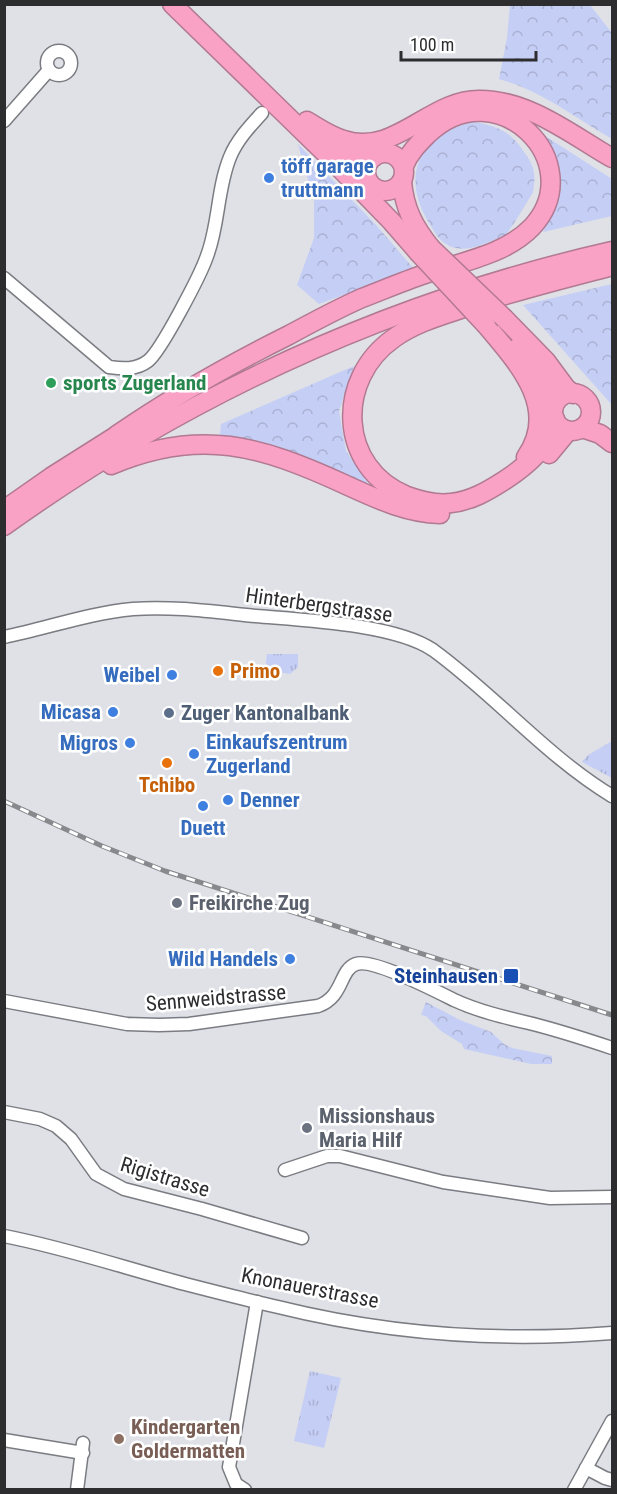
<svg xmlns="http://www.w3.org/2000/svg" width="617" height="1494" font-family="'Roboto Condensed',sans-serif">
<defs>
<pattern id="grass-tufts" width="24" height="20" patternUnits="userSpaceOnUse" patternTransform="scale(1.5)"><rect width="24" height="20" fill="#c5cef5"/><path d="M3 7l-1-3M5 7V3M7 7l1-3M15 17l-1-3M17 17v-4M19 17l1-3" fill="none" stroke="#aab1d2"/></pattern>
<pattern id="forest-crowns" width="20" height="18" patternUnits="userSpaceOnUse" patternTransform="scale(1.5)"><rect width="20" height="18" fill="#c5cef5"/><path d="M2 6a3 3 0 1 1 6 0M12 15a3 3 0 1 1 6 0" fill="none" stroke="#aab1d2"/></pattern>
</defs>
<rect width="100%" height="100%" fill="#dfe1e7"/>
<g fill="url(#grass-tufts)">
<polygon points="267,654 298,654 298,667 290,674 265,670"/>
<polygon points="612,741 612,778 582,762 588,755"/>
<polygon points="310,1371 341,1378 324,1448 294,1441"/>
</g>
<g fill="url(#forest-crowns)">
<path d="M510 5H590L612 33V139C574 117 542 91 499 79L507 38Z"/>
<path d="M472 122C494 125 509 130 522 149 527 156 533 164 534 173 535 179 534 186 533 192 531 196 510 231 506 234 503 237 497 238 494 240 477 247 458 255 442 241 437 237 433 229 429 223 400 176 419 135 472 122Z"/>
<polygon points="536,130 612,179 612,216 543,232 557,198"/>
<polygon points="298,144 377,226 414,269 319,304 297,285 314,238 314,201"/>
<polygon points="612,284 612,405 523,305"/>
<path d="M354 366 339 411 346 451 369 485C319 463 275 443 220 435L221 424Z"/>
<polygon points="426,1002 460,1020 491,1032 504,1044 512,1048 552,1056 552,1064 531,1064 464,1049 462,1044 441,1031 426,1016 421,1015"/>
</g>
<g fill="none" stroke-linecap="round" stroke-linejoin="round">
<defs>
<g id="minor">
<circle cx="59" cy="63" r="12"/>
<polyline points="4,121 49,70"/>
<path d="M4 278 109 367C123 369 136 370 148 361 161 351 201 274 207 256 219 225 217 189 230 157 237 140 250 126 262 113"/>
<path d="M4 637C48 628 89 613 133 609 174 606 215 612 256 616 302 620 395 624 433 650 495 695 546 756 612 796"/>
<path d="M4 1001 127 1024 159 1025 189 1024 318 1006C344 997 339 970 356 964 372 958 438 992 454 1000 478 1011 503 1017 529 1023 557 1030 585 1039 612 1048"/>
<polyline points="4,1112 40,1119 56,1126 71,1139 96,1174 124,1189 202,1209 302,1238"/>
<polyline points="285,1170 327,1156 340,1156 443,1182 550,1198 612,1197"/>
<path d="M4 1236C66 1248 125 1268 185 1284 216 1292 247 1300 278 1307 387 1334 501 1342 612 1333"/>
<polyline points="4,1440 83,1453"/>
<polyline points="586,1468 605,1478 612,1480"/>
<polyline points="77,1490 83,1443"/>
<polyline points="245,1490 236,1484 229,1467 257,1302"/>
<polyline points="574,1490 612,1421"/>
</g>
<g id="highway">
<polyline points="172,4 323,151 392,222 418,252"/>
<path d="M307 121C319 128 330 136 344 140 395 157 430 99 480 100 529 100 572 135 612 158"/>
<polyline points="336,146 357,156 374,157"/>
<circle cx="385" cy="172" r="19"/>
<path d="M402 181C404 208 414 227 431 248"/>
<polyline points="505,319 546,361 566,388 573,394"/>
<path d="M486 325C516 361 561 408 526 457"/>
<path d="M518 347C536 365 550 383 553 410"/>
<circle cx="572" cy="412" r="19"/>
<path d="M555 419C548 448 529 464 505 480 488 491 471 501 451 503 436 505 421 501 407 496 338 468 335 379 394 338 415 323 440 316 464 308 513 291 563 279 612 266"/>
<polyline points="582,428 600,434 612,443"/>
<path d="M117 435C172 397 229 365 289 335 313 322 337 309 362 298 383 290 404 281 425 274 461 262 505 255 532 227 591 163 497 68 428 134 418 144 409 153 404 166"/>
<polyline points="549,454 568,431"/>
<path d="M111 465C200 427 261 446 344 484 375 498 405 513 440 514"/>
<polyline points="4,510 51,477 127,429"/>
<path d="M4 526C188 394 392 301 612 251"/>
</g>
</defs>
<use href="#minor" stroke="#7a7c82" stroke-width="15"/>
<use href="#highway" stroke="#b27992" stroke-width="21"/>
<use href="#minor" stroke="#fff" stroke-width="12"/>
<use href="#highway" stroke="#f9a2c6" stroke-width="18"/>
<defs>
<polyline id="rail" points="4,801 102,846 165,871 612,1015"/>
</defs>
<use href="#rail" stroke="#88898d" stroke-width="5"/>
<use href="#rail" stroke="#fff" stroke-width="3" stroke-dasharray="9" stroke-linecap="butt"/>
<defs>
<g id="highway-bridge">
<polyline points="431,248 505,319"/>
<polyline points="418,252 486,325"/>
</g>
</defs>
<use href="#highway-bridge" stroke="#b27992" stroke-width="21" stroke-linecap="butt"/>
<use href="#highway-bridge" stroke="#f9a2c6" stroke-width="18"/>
</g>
<g fill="#3f7fe0" stroke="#fff" stroke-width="2">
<circle cx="269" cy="178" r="6"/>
<circle cx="172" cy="675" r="6"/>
<circle cx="113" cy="712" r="6"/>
<circle cx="130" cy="743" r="6"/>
<circle cx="194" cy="754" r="6"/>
<circle cx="228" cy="800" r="6"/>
<circle cx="203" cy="806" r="6"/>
<circle cx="290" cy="959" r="6"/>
</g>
<circle fill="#2e9e5b" stroke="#fff" stroke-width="2" cx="51" cy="383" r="6"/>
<g fill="#e8710a" stroke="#fff" stroke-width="2">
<circle cx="218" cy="671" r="6"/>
<circle cx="167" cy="763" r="6"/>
</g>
<circle fill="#5c6f8a" stroke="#fff" stroke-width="2" cx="169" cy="713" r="6"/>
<g fill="#6b7280" stroke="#fff" stroke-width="2">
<circle cx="177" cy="903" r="6"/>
<circle cx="307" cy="1128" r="6"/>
</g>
<rect fill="#1a4fb4" stroke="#fff" stroke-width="2" x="503" y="968" width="16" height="16" rx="3"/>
<circle fill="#8d6e63" stroke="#fff" stroke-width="2" cx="119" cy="1439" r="6"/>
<g text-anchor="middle" stroke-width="5" stroke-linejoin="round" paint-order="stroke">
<g font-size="21" font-weight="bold" fill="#366cbe" stroke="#fff" text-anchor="end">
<text x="281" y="173" text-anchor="start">töff garage<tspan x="281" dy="24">truttmann</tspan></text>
<text x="160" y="682">Weibel</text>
<text x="101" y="719">Micasa</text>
<text x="206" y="749" text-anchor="start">Einkaufszentrum<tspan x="206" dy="24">Zugerland</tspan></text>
<text x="118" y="750">Migros</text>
<text x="240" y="807" text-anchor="start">Denner</text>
<text x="203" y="835" text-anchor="middle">Duett</text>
<text x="278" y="966">Wild Handels</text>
</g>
<g font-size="21" font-weight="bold" fill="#27864d" stroke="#fff" text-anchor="start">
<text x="63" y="390">sports Zugerland</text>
</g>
<g font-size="21" fill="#2d2d30" stroke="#fff">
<text transform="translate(319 605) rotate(8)" y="7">Hinterbergstrasse</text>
<text transform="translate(216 998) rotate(-5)" y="7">Sennweidstrasse</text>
<text transform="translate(165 1177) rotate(17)" y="7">Rigistrasse</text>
<text transform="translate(310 1288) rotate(11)" y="7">Knonauerstrasse</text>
</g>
<g font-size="21" font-weight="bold" fill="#c56008" stroke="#fff" text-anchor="start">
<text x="230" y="678">Primo</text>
<text x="167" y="792" text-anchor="middle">Tchibo</text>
</g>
<g font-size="21" font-weight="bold" fill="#4e5e75" stroke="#fff" text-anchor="start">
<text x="181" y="720">Zuger Kantonalbank</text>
</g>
<g font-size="21" font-weight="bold" fill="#5b616d" stroke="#fff" text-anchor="start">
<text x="189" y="910">Freikirche Zug</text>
<text x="319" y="1123">Missionshaus<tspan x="319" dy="24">Maria Hilf</tspan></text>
</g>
<g font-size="21" font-weight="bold" fill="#164399" stroke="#fff" text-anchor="end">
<text x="498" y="983">Steinhausen</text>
</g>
<g font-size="21" font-weight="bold" fill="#785e54" stroke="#fff" text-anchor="start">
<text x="131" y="1434">Kindergarten<tspan x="131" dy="24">Goldermatten</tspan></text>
</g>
</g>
<rect width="617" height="1494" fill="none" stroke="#2d2d30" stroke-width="12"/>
<path d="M401 51v9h135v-9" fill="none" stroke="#2d2d30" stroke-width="3"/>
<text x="410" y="51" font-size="18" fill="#2d2d30" stroke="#ffffff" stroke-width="4.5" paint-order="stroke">100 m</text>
</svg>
